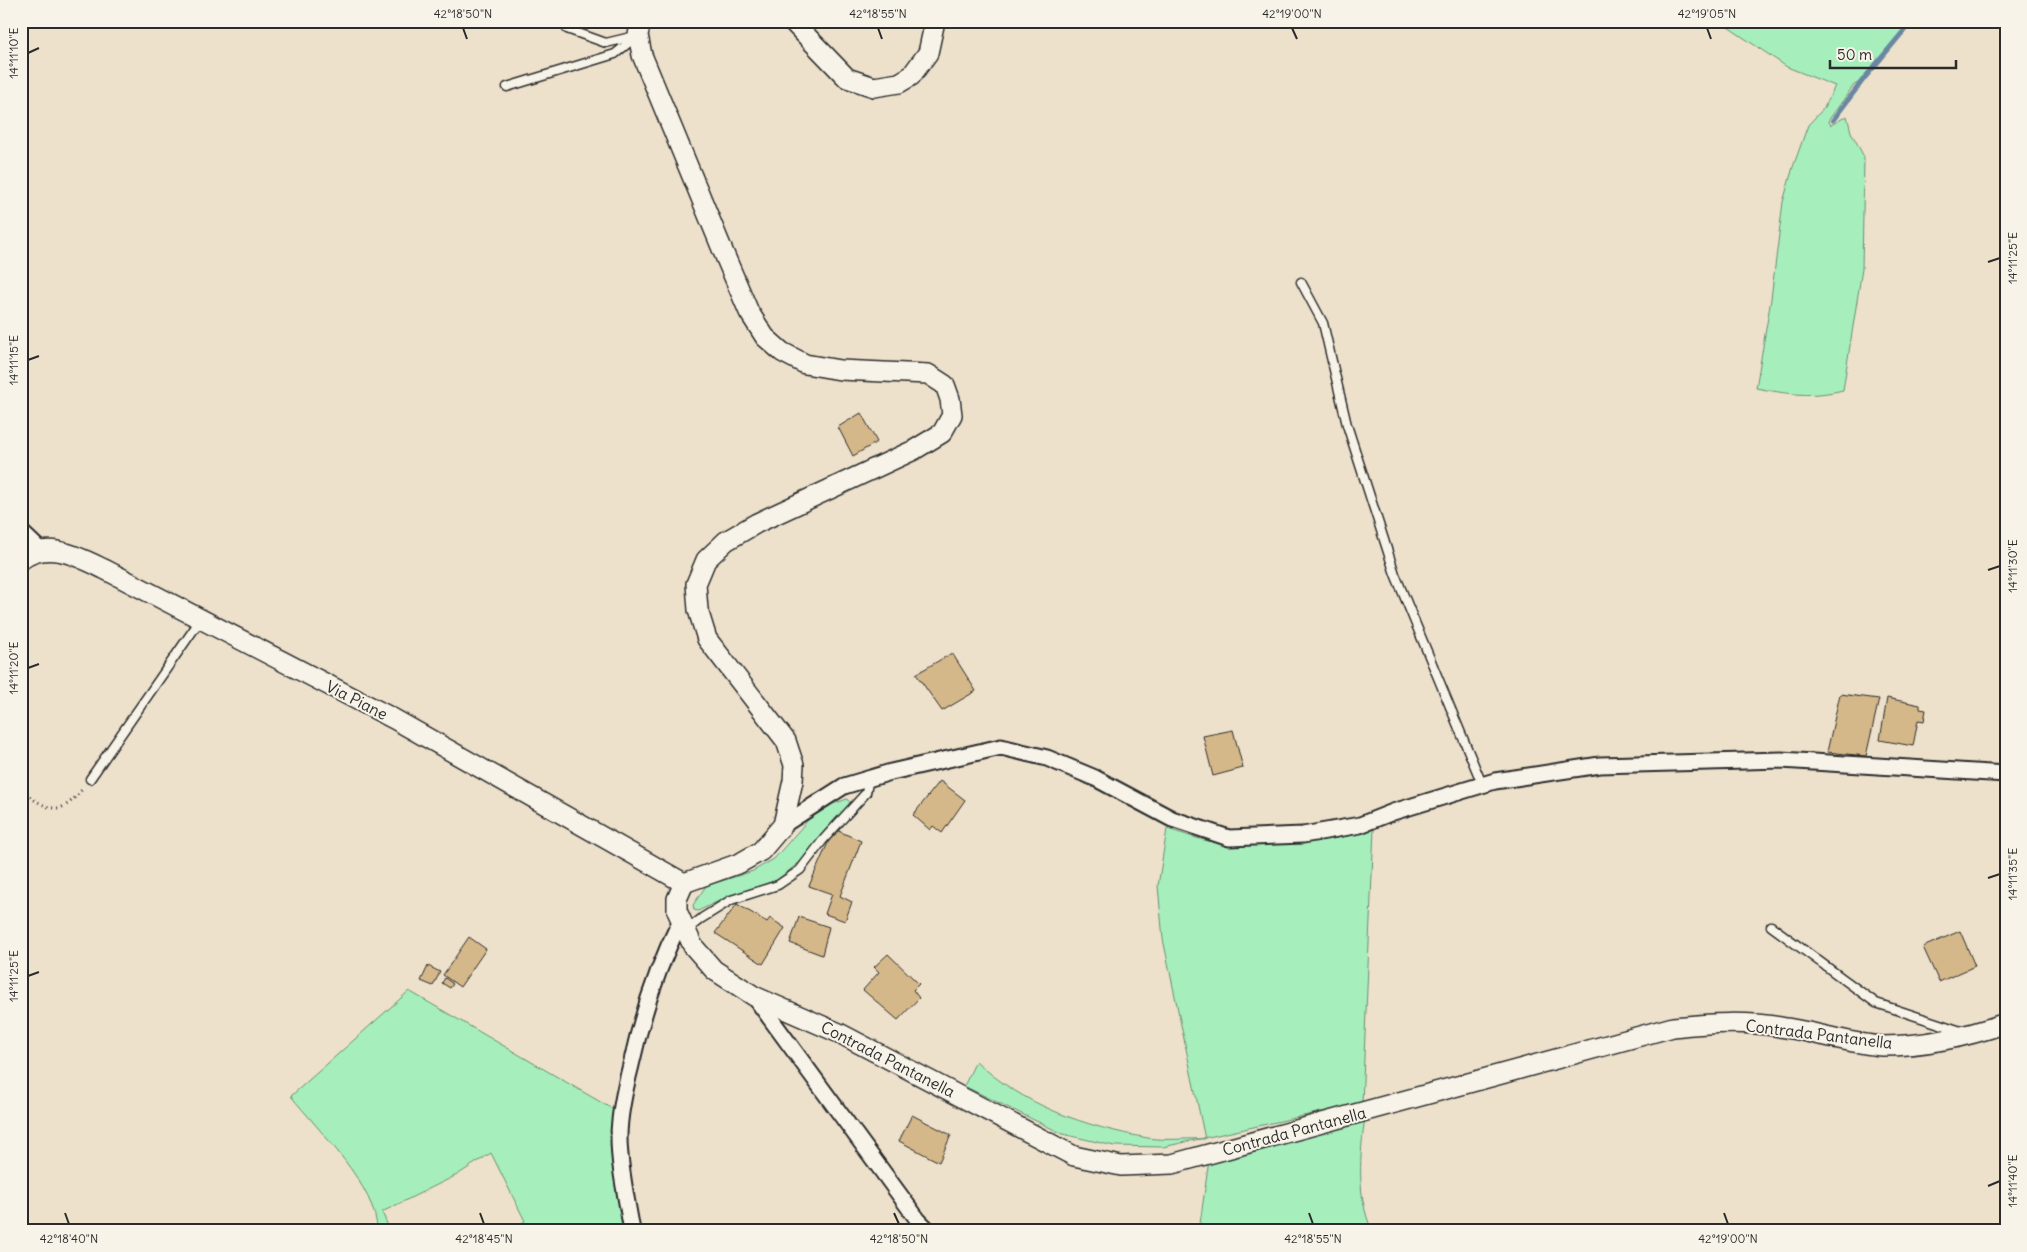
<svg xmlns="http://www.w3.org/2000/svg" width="2027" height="1252" font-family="Delius,sans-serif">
<rect width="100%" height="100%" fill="#ede1cc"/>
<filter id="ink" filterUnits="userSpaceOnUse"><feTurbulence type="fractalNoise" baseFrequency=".02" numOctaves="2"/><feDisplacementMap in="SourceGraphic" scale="10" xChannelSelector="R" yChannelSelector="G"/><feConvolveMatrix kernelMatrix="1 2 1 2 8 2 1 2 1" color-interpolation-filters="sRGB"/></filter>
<g filter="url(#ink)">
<g fill="#a6efbd" stroke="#688d74">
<path d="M1719 21H1911L1858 83 1854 85 1828 121 1831 125 1847 116 1851 132 1864 157 1862 269 1843 390C1810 398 1788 394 1756 388L1771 299 1783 202 1793 167 1808 125 1824 108 1835 86 1787 67Z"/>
<polygon points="847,799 851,804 845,814 827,828 800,862 777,880 725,898 698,911 694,910 693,905 706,886 753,871 774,859 808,820 833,804"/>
<path d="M1167 829C1179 832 1191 837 1204 840 1255 853 1322 838 1374 829L1362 1103 1163 1147 1114 1146 1063 1134 964 1086 976 1061C1022 1105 1086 1127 1148 1138 1166 1141 1186 1138 1205 1139L1163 939 1158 886Z"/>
<path d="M409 991 616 1111 611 1148 625 1231H508L525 1221 491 1153 457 1175 382 1212 390 1231H377C378 1188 317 1129 291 1096Z"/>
<path d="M1365 1117C1360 1156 1356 1194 1372 1231H1199L1209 1160Z"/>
</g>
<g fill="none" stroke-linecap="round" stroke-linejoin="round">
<polyline stroke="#6b87a2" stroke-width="5" points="1833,120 1863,80 1912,21"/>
</g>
<g fill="#d5b889" stroke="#2b2b2b">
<polygon points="861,413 877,442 853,456 838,427"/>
<polygon points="952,653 976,691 942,711 916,674"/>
<polygon points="1840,694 1879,699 1866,756 1827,752"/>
<polygon points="1887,698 1920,705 1920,709 1926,710 1924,721 1918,720 1913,746 1880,740"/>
<polygon points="1233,730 1243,768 1213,776 1203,736"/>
<polygon points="940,781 965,800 942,833 933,826 930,830 913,815"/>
<polygon points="834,829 861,841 840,896 852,902 845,921 825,914 832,894 809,886"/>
<polygon points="737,904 767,922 770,918 785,928 763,964 715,933"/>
<polygon points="799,917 829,927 822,955 790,943"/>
<polygon points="1960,931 1975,966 1939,982 1923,947"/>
<polygon points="469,937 486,949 460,987 443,975"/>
<polygon points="888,954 919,984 913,990 919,998 898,1020 863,990 879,972 874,967"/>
<polygon points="428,966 440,972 433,986 421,981"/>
<polygon points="445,978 453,984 450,988 442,983"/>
<polygon points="912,1115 951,1135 939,1162 899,1141"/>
</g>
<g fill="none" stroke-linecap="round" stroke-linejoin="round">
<defs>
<g id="service">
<polyline points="567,29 606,43 635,36"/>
<polyline points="507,87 615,54 637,36"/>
<polyline points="1301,282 1323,323 1347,425 1395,574 1482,784"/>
<polyline points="90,779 201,619"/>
<polyline points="1771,926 1876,1003 1964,1032"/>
<polyline points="687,930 702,918 731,900 778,885 800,870 823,840 866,793 869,778"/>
</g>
<g id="minor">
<polyline points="21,532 41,551"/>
<polyline points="783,825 844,786 891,772 1001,747 1047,758 1095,778 1172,819 1229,838 1303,835 1360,825 1393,812 1495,781 1600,765 1781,760 2006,774"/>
<polyline points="754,996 918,1220 929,1231"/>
<path d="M632 1231C627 1200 619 1168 619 1137 619 1113 625 1088 631 1065 642 1015 657 968 680 922"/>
</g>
<g id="tertiary">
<polyline points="641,21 638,35 642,55 725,256 749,312 765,337 782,352 805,364 840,370 928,374 945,385 950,399 952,415 942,433 914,450 757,523 726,541 706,560 696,584 698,610 707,639 786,741 794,765 793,781 783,825 761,851 740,863 684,883"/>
<polyline points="792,21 847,78 874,87 899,83 911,76 928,53 935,21"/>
<path d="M21 560C47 539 79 557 104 569L394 719 684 883"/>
<path d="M684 883 677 899V911L693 946 714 970 754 996 839 1033 1074 1156 1121 1166 1172 1164 1673 1027C1711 1023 1748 1021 1786 1028 1815 1032 1855 1045 1883 1046 1926 1046 1966 1037 2006 1023"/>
</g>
</defs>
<use href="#service" stroke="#2b2b2b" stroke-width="11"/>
<use href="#minor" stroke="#2b2b2b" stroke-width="19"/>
<use href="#tertiary" stroke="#2b2b2b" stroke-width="22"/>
<path stroke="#2b2b2b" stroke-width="3" stroke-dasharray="1 4" stroke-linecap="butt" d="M21 792C49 808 59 820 83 788"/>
<use href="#service" stroke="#f7f3e8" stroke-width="8"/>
<use href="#minor" stroke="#f7f3e8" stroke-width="15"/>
<use href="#tertiary" stroke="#f7f3e8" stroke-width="19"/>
</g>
</g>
<path fill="none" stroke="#2b2b2b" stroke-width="2" d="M463 28 467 39M878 28 882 39M1292 28 1297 39M1707 28 1711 39M28 53 39 48M1988 262 2000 258M28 360 39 356M1988 570 2000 566M28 668 39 664M1988 878 2000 874M28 976 39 972M1988 1186 2000 1181M65 1213 69 1224M480 1213 484 1224M894 1213 899 1224M1309 1213 1313 1224M1724 1213 1728 1224"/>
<g text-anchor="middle" stroke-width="4" stroke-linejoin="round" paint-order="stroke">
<g font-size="16" fill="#2b2b2b" stroke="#f7f3e8">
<text transform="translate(357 700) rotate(27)" y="6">Via Piane</text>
<text transform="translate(1819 1034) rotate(7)" y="6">Contrada Pantanella</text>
<text transform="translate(888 1059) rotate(27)" y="6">Contrada Pantanella</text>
<text transform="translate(1294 1131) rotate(-15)" y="6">Contrada Pantanella</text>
</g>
</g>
<rect width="2027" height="1252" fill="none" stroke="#f7f3e8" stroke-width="55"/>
<path d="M1830 60v8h126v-8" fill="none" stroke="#2b2b2b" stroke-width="2.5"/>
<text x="1837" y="60" font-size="15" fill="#2b2b2b" stroke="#f7f3e8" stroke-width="4" paint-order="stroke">50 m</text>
<rect x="28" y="28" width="1972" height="1196" fill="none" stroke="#2b2b2b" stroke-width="2"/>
<g font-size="12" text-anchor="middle" fill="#2b2b2b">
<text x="463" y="18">42°18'50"N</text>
<text x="878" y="18">42°18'55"N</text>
<text x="1292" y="18">42°19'00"N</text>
<text x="1707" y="18">42°19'05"N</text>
<text transform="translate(14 53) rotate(-90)" y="4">14°11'10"E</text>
<text transform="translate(2013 258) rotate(-90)" y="4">14°11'25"E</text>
<text transform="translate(14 360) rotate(-90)" y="4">14°11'15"E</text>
<text transform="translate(2013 566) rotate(-90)" y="4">14°11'30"E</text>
<text transform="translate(14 668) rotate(-90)" y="4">14°11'20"E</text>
<text transform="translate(2013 874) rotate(-90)" y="4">14°11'35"E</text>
<text transform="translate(14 976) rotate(-90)" y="4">14°11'25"E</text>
<text transform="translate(2013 1181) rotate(-90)" y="4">14°11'40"E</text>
<text x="69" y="1243">42°18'40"N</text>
<text x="484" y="1243">42°18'45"N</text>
<text x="899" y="1243">42°18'50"N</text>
<text x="1313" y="1243">42°18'55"N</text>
<text x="1728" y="1243">42°19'00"N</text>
</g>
</svg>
